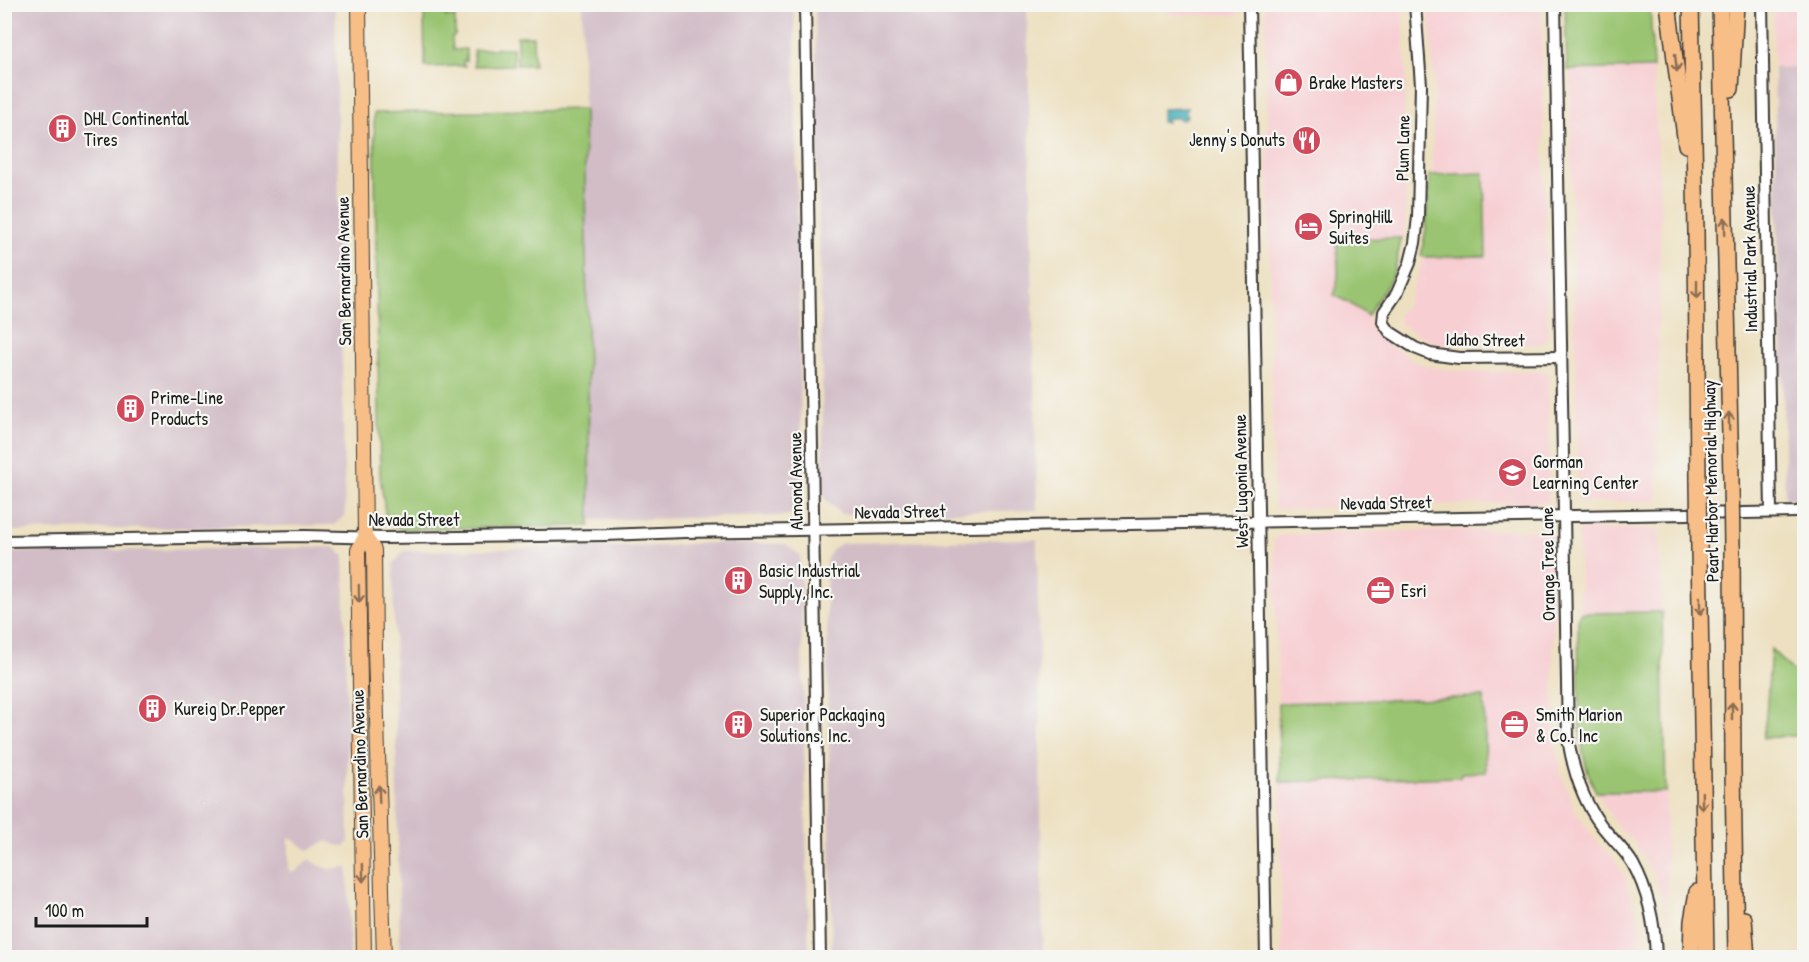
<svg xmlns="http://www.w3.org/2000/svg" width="1809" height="962" font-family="'Patrick Hand',sans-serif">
<rect width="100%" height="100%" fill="#f6f6f2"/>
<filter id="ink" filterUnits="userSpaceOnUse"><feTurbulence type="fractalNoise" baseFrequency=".0167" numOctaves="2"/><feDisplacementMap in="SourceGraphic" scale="12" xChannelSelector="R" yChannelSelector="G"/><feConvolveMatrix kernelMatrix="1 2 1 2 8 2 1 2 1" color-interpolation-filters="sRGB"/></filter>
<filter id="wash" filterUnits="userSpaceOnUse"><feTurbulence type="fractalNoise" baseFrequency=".008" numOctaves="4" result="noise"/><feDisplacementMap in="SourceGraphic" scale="24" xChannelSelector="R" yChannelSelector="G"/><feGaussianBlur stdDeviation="1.35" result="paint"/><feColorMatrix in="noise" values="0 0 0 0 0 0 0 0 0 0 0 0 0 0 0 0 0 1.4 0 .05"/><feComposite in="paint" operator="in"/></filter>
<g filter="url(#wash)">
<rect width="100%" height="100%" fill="#ede0c0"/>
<g fill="#f7cfd3">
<polygon points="1156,5 1237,5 1238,15 1172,15"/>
<polygon points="1265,5 1403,5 1406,74 1404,133 1406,181 1405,230 1402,238 1337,239 1338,269 1339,275 1334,295 1349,303 1368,316 1372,332 1415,362 1431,367 1451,370 1473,372 1545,371 1548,373 1549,502 1277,509 1274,504"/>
<polygon points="1428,5 1541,5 1547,337 1542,344 1442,345 1430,342 1400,324 1398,314 1406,306 1424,257 1485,256 1484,173 1432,174 1434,76"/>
<polygon points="1773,5 1804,5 1804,67 1774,68"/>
<polygon points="1653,68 1661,208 1657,410 1658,501 1581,503 1578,500 1570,71"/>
<polygon points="1582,529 1659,529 1662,612 1580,613 1578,533"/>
<polygon points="1433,530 1549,530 1553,534 1554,557 1552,588 1554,619 1553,643 1554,737 1561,774 1576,812 1599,845 1612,856 1625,877 1638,919 1642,941 1640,957 1282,957 1280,782 1460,777 1460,773 1486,772 1484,698 1278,703 1274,540 1279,535"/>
<polygon points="1596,792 1666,792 1667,932 1664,903 1655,877 1633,840 1619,829"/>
</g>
<g fill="#d2bdc7">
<polygon points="4,5 335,5 345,517 342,517 341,520 338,520 338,523 335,523 335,525 5,531"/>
<polygon points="582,5 794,5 802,499 790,514 784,516 590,520"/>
<polygon points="815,5 1027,5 1037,510 841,514 824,498"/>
<polygon points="1804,67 1804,498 1785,499 1781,290 1779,290 1774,68"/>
<polygon points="1037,539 1043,957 832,957 826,560 833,549 842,543"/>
<polygon points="700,543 786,544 800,555 809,957 400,957 393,564 404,551 667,546"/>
<polygon points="334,547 344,556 349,842 345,846 336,845 328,841 308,850 289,837 289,872 295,872 310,859 318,865 330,869 348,867 350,957 5,957 5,552"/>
</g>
<g fill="#9ac471" stroke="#5b7046" stroke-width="1.5">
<polygon points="1565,5 1650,5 1653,68 1567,70"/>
<polygon points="433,10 446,10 446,17 455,17 455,35 452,37 453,50 466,49 466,61 463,61 463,65 466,66 425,67 424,15"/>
<polygon points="517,36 533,36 534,65 517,65"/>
<polygon points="505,48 513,48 513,65 474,66 474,50"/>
<polygon points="584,109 590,526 402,529 391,525 386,519 380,476 374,113"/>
<polygon points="1484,173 1486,256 1424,257 1421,256 1426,229 1429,175"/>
<path d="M1402 238C1398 249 1398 260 1394 271 1388 288 1375 300 1368 316L1349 303 1334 295C1341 277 1337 259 1337 239Z"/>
<path d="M1662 612 1666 792H1596C1580 761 1580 730 1579 696 1579 670 1578 645 1578 620L1580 613Z"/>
<polygon points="1771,649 1804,682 1804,735 1763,738 1766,716"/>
<polygon points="1484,697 1486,772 1461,773 1460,777 1280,782 1278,703"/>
</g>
<polygon fill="#3aaab8" stroke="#2b636a" stroke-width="1.5" points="1187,108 1186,114 1187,116 1183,120 1177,118 1168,118 1167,122 1162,122 1162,109"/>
</g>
<g filter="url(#ink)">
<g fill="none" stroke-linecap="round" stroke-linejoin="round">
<defs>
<g id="minor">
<polyline points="805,4 820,958"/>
<polyline points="1249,4 1266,958"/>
<polyline points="1415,4 1421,85 1418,217 1415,243 1410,263 1397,293 1384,312 1383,322 1390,332 1415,348 1430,354 1459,358 1561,357"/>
<path d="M1555 4 1568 739C1573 770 1582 800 1601 825 1611 838 1625 850 1633 864 1649 893 1655 925 1656 958"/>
<polyline points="1762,4 1771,512"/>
<polyline points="4,541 305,536 385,538 606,535 685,532 1796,512 1804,510"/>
</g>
<g id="major">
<polyline points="359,4 365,537 358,550 364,958"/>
<polyline points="365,537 374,550 375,650 384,958"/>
</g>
<g id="highway">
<polyline points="1668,4 1686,145"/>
<polyline points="1691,4 1696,231 1698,481"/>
<polyline points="1720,4 1731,479"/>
<polyline points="1731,89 1736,4"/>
<polyline points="1732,546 1733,769 1736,958"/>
<polyline points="1699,547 1706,958"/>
<polyline points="1744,919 1747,958"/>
<polyline points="1691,958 1692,921 1697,892"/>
</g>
</defs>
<use href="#minor" stroke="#3b3935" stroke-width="14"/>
<use href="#major" stroke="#3b3935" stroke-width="16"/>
<use href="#highway" stroke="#3b3935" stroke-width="18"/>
<use href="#minor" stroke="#fff" stroke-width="10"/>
<use href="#major" stroke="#f7be88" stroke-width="14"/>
<use href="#highway" stroke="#f7be88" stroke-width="15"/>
<defs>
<g id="highway-bridge">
<polyline points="1731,479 1732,546"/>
<polyline points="1698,481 1699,547"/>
</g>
</defs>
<use href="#highway-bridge" stroke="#3b3935" stroke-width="18" stroke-linecap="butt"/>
<use href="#highway-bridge" stroke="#f7be88" stroke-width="15"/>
</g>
<defs><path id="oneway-shaft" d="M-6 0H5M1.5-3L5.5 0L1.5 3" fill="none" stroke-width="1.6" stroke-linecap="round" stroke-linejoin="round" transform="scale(1.5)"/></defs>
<g stroke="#8a6d52">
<use href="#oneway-shaft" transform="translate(1676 63) rotate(83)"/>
<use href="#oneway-shaft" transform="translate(1725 226) rotate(-91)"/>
<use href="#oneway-shaft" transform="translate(1697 290) rotate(90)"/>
<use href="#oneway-shaft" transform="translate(1729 421) rotate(-91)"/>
<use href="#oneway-shaft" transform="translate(359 594) rotate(89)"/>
<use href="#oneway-shaft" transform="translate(1700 606) rotate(89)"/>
<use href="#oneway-shaft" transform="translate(1732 711) rotate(-90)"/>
<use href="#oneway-shaft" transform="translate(379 794) rotate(-92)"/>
<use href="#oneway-shaft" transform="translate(1702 801) rotate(89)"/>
<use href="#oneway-shaft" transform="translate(363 873) rotate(89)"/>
</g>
</g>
<defs>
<symbol id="shop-disc" viewBox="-11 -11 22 22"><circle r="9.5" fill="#d1495b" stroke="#f6f6f2"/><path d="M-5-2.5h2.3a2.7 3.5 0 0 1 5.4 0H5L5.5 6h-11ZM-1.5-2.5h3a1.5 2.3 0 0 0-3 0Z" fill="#fff"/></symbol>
<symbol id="building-disc" viewBox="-11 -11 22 22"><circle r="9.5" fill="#d1495b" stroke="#f6f6f2"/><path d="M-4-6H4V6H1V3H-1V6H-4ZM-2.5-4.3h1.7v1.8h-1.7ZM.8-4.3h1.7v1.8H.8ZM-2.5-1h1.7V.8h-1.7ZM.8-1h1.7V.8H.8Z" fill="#fff"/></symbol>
<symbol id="restaurant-disc" viewBox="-11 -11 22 22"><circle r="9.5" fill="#d1495b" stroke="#f6f6f2"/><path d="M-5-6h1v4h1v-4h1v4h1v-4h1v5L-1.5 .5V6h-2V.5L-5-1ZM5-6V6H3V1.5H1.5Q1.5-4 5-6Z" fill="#fff"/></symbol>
<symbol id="hotel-disc" viewBox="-11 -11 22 22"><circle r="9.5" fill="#d1495b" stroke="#f6f6f2"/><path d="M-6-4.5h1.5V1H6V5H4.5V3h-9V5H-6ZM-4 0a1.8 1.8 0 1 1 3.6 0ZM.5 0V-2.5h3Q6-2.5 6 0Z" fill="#fff"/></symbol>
<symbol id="school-disc" viewBox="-11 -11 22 22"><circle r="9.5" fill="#d1495b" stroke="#f6f6f2"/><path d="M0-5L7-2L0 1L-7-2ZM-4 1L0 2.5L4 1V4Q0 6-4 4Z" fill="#fff"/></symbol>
<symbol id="office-disc" viewBox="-11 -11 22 22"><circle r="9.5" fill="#d1495b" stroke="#f6f6f2"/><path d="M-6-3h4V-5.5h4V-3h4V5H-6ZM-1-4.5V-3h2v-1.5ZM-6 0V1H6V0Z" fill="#fff"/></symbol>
</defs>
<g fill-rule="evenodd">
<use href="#shop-disc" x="1272" y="66" width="33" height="33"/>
<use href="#building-disc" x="46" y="112" width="33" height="33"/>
<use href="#restaurant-disc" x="1290" y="124" width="33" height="33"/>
<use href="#hotel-disc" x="1292" y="210" width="33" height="33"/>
<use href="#building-disc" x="114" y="392" width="33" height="33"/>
<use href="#school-disc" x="1496" y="456" width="33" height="33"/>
<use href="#building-disc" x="722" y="564" width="33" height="33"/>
<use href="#office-disc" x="1364" y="574" width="33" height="33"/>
<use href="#building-disc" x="136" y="692" width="33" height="33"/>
<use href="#building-disc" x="722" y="708" width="33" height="33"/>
<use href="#office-disc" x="1498" y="708" width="33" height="33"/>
</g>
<g text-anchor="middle" stroke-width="4.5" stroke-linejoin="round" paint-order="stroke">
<g font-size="18" fill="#1c1c1c" stroke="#f6f6f2" text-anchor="start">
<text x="1309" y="89">Brake Masters</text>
<text x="84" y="125">DHL Continental<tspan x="84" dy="21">Tires</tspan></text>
<text x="1285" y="146" text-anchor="end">Jenny's Donuts</text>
<text x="1329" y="223">SpringHill<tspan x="1329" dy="21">Suites</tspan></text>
<text x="151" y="404">Prime-Line<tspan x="151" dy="21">Products</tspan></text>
<text x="1533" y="468">Gorman<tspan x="1533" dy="21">Learning Center</tspan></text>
<text x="759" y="577">Basic Industrial<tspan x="759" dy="21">Supply, Inc.</tspan></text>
<text x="1401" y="597">Esri</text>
<text x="174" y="715">Kureig Dr.Pepper</text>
<text x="760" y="721">Superior Packaging<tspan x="760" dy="21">Solutions, Inc.</tspan></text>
<text x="1536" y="721">Smith Marion<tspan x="1536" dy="21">&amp; Co., Inc</tspan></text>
</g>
<g font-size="18" fill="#1c1c1c" stroke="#f6f6f2">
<text transform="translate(1403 148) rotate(-89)" y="6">Plum Lane</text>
<text transform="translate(1750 259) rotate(-91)" y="6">Industrial Park Avenue</text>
<text transform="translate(344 271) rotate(-91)" y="6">San Bernardino Avenue</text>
<text transform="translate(1485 340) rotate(1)" y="6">Idaho Street</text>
<text transform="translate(796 481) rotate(-91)" y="6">Almond Avenue</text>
<text transform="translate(1241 481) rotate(-91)" y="6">West Lugonia Avenue</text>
<text transform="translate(1711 481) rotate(-91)" y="6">Pearl Harbor Memorial Highway</text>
<text transform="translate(1386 503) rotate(-1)" y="6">Nevada Street</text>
<text transform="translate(900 512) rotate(-1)" y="6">Nevada Street</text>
<text x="414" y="526">Nevada Street</text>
<text transform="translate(1548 564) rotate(-91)" y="6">Orange Tree Lane</text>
<text transform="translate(360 764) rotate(-92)" y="6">San Bernardino Avenue</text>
</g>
</g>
<rect width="1809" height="962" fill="none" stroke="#f6f6f2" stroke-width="24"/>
<path d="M36 917v9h111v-9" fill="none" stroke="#1c1c1c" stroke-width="3"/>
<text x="45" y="917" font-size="18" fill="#1c1c1c" stroke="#f6f6f2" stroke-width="4.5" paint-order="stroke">100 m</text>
</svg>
